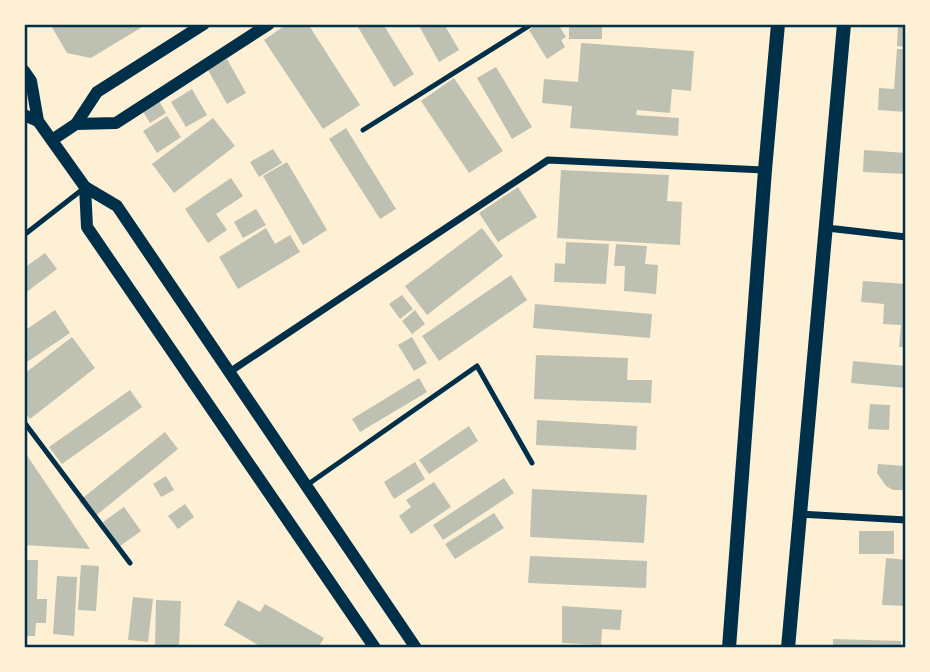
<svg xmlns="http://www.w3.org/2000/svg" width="930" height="672" font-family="Roboto,sans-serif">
<rect width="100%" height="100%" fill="#fdf0d5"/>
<g fill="#bec0b2">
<polygon points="50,24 147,24 91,58 67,53"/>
<polygon points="287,24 308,24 360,105 323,129 264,40"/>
<polygon points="356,24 383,24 414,74 394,87"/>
<polygon points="418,24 444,24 459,50 439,62"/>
<polygon points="537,24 558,24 566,37 561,40 565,47 547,59 529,30"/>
<rect x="569" y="24" width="33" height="15"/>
<polygon points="898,24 906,24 906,47 897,46"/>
<polygon points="581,43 694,51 691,91 672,89 670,113 637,110 636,115 679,118 678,136 570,128 572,106 542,103 544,79 578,82"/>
<polygon points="897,49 906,49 906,112 878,110 879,88 894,89"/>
<polygon points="227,59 246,93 227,104 208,70"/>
<polygon points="496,67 532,127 512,139 477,78"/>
<polygon points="454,78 503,151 469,173 421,101"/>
<polygon points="192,89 207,115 186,127 171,102"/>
<polygon points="155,94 166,113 150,123 138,104"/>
<polygon points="167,116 181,137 157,153 143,131"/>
<polygon points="213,118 235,146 174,193 152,164"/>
<polygon points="346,128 396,209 380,219 329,139"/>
<polygon points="273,149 282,163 259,177 250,162"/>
<polygon points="864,150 906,153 906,174 863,172"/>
<polygon points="287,162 327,230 303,245 263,176"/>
<polygon points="561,170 669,175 667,201 682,202 680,245 557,238"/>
<polygon points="231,178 243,196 216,214 227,230 208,243 185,209"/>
<polygon points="518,187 537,217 498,242 479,213"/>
<polygon points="256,209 266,225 243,238 234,222"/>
<polygon points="266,228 275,244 290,235 300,252 238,289 219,257"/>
<polygon points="482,228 503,256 427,315 405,286"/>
<polygon points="566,242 609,244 606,284 554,282 555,263 565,264"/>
<polygon points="616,244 647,246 645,264 658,265 656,294 624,291 625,266 614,266"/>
<polygon points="45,253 57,269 24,294 24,268"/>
<polygon points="511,275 527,300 439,361 422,336"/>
<polygon points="863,281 906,284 906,347 899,347 901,325 883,324 884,304 861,302"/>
<polygon points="402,295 413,309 400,319 389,304"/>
<polygon points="535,304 652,314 650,338 533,328"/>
<polygon points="55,310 70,333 24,364 24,331"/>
<polygon points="415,310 425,324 412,334 402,321"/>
<polygon points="72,337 95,368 30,419 24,411 24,374"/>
<polygon points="412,337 427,363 414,371 398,345"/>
<polygon points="536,355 628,358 627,380 652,380 651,403 534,399"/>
<polygon points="853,361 906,366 906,388 851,383"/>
<polygon points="419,378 427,392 360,432 352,419"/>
<polygon points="130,390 142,407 62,464 49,447"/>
<polygon points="870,404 890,405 889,430 868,429"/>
<polygon points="537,420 637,426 636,450 536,445"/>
<polygon points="469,426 478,441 429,474 419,460"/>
<polygon points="165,432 178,449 93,518 79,501"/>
<polygon points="24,451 90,549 24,545"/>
<polygon points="415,462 425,479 394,499 384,482"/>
<polygon points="878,464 906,466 906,490 893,490 886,486 877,473"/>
<polygon points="166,476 174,490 161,497 153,484"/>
<polygon points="504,478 514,493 443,540 433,525"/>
<polygon points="434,482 451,507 411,534 399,516 411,507 406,500"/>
<polygon points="532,489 647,495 644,543 530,537"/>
<polygon points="185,504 194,517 178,529 168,516"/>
<polygon points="124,507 141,531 120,546 103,522"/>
<polygon points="494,513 504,528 455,559 445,544"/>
<rect x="859" y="531" width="35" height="23"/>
<polygon points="530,556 647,561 646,588 528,583"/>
<polygon points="886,558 906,560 906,606 882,605"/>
<polygon points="24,560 38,560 37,599 47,599 46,623 36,623 35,636 24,636"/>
<polygon points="81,565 99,566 96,611 78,610"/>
<polygon points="57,576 77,577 74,636 53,634"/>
<polygon points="133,597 153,599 148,642 128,640"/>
<polygon points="156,600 181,601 179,648 155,648"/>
<polygon points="238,600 260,612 265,604 324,638 318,648 263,648 224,625"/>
<polygon points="562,606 622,610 620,630 602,629 601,645 562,643"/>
<polygon points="833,639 901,641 901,648 833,648"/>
</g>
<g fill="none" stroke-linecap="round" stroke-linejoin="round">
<g stroke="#003049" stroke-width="5">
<polyline points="363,130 532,24"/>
<polyline points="24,235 83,189"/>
<polyline points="24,422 130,563"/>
<polyline points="307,485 477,366 532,463"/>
</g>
<g stroke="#003049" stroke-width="7">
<polyline points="827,228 906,237"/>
<polyline points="231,371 548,160 765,170"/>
<polyline points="799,514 906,520"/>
</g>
<g stroke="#003049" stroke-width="12">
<polyline points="24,71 31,81 38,121 85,187 117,206 416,648"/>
<polyline points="24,115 38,121"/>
<polyline points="76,124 116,123 269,24"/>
<polyline points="52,140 76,124 97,92 204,24"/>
<polyline points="85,187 87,227 375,648"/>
</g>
<g stroke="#003049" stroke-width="14">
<polyline points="729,648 765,170 778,24"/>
<polyline points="788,648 844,24"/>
</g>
</g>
<rect width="930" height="672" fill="none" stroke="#fdf0d5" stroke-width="52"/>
<rect x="26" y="26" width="878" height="620" fill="none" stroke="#003049" stroke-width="2.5"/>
</svg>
